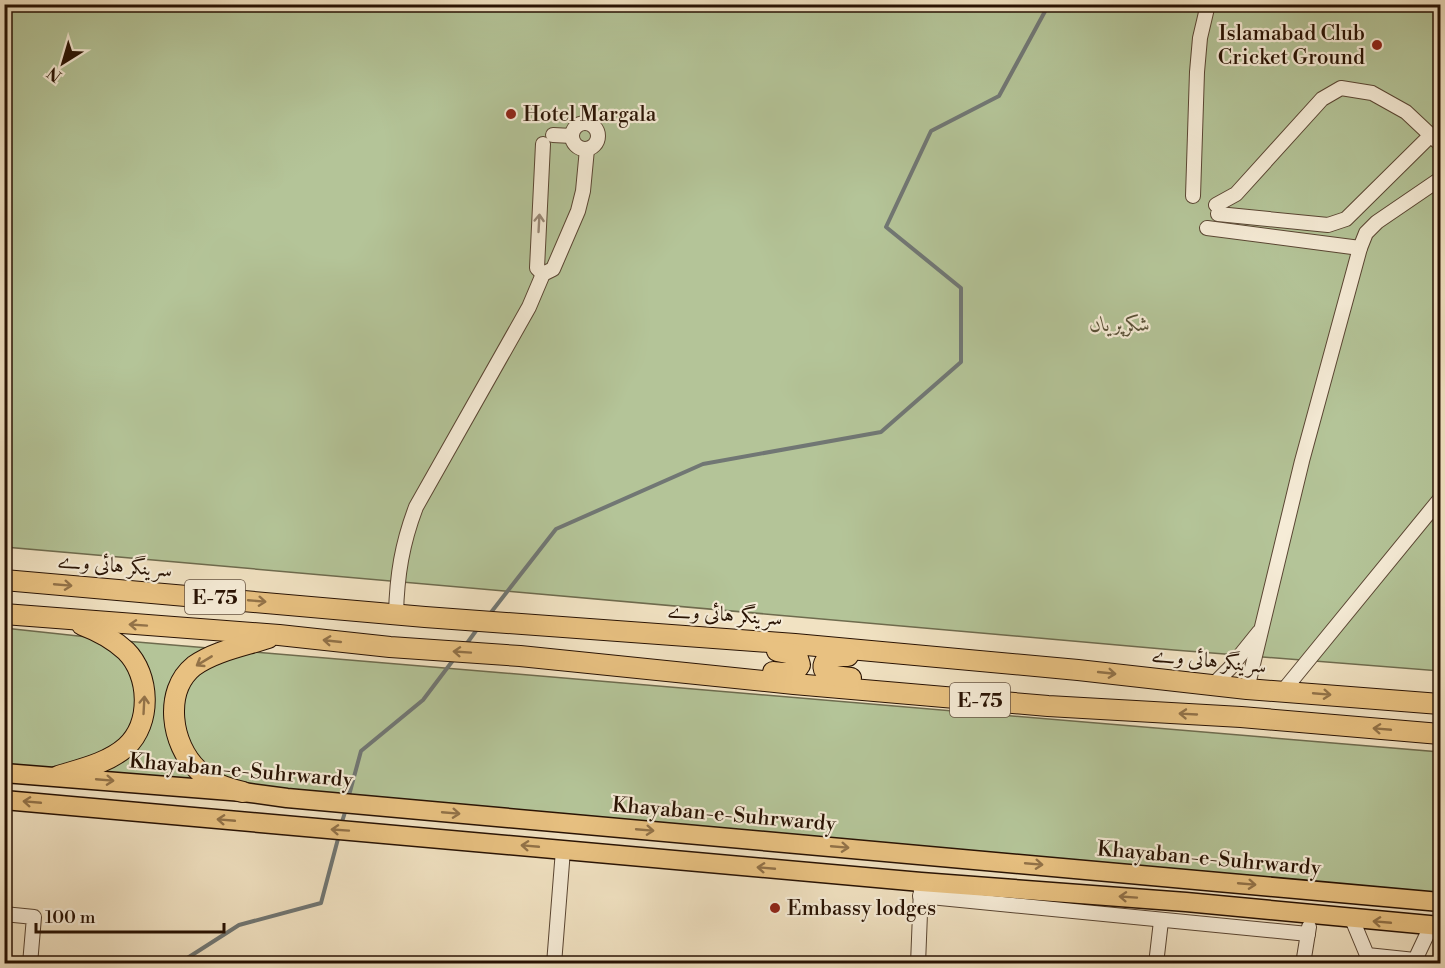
<svg xmlns="http://www.w3.org/2000/svg" width="1445" height="968" font-family="'Libre Bodoni',Amiri,serif">
<rect width="100%" height="100%" fill="#f1e2c2"/>
<filter id="stains"><feTurbulence type="fractalNoise" baseFrequency=".00333" numOctaves="4"/><feColorMatrix values="0 0 0 0 .2 0 0 0 0 .09 0 0 0 0 .02 0 0 0 .5 -.17"/></filter>
<radialGradient id="worn" r=".72"><stop offset=".6" stop-color="#630" stop-opacity="0"/><stop offset="1" stop-color="#630" stop-opacity=".3"/></radialGradient>
<g fill="#b4c498" stroke="#6e6b4e" stroke-width="1.5">
<polygon points="4,5 1440,5 1440,671 1174,650 5,547"/>
<polygon points="4,628 125,641 1440,752 1440,896 5,767"/>
</g>
<g fill="none" stroke-linecap="round" stroke-linejoin="round">
<g stroke="#717774" stroke-width="4">
<polyline points="489,615 556,529 703,464 881,432 961,362 961,288 886,227 931,131 999,96 1049,4"/>
<polyline points="465,646 478,628"/>
<polyline points="348,799 361,751 423,700 454,659"/>
<polyline points="341,825 346,809"/>
<polyline points="178,964 239,925 321,903 339,835"/>
</g>
<defs>
<g id="minor">
<circle cx="585" cy="136" r="13"/>
<polyline points="553,135 572,136"/>
<polyline points="1193,196 1197,72 1200,38 1208,4"/>
<polyline points="1216,205 1236,194 1322,99 1341,88 1372,93 1406,112 1440,144"/>
<polyline points="1218,214 1328,225 1346,219 1431,135"/>
<polyline points="1207,228 1360,248"/>
<polyline points="543,274 537,268 543,144"/>
<path d="M396 614C397 575 402 544 416 507L529 307 543 274 553 269 578 211 583 191 587 149"/>
<polyline points="1213,685 1230,668 1259,632"/>
<polyline points="1247,689 1302,461 1360,248 1366,233 1377,222 1440,179"/>
<polyline points="1283,691 1440,499"/>
<polyline points="920,896 1308,934"/>
<polyline points="4,914 34,917 30,964"/>
<polyline points="1352,919 1367,955 1415,960 1431,926"/>
<polyline points="554,964 563,850"/>
<polyline points="918,964 921,888"/>
<polyline points="1156,964 1161,921"/>
<polyline points="1303,964 1309,927"/>
</g>
<g id="major">
<polyline points="4,773 243,792 287,798 1440,902"/>
<polyline points="4,800 921,882 1186,902 1440,926"/>
</g>
<g id="highway">
<polyline points="4,580 425,617 795,644 1078,670 1247,689 1440,704"/>
<polyline points="4,614 279,635 390,647 520,656 794,684 1048,706 1241,717 1440,734"/>
<path d="M848 656H829C812 675 838 677 851 678"/>
<path d="M773 672C784 673 794 676 800 665L797 655 777 651"/>
<path d="M58 776C81 769 108 763 126 747 152 723 150 675 126 651 113 639 98 631 82 625"/>
<path d="M243 792C227 788 210 783 198 770 171 745 163 691 194 666 215 651 244 646 268 638"/>
</g>
</defs>
<use href="#minor" stroke="#5a4633" stroke-width="16"/>
<use href="#major" stroke="#281203" stroke-width="21"/>
<use href="#highway" stroke="#281203" stroke-width="22"/>
<use href="#minor" stroke="#f6ecd7" stroke-width="14"/>
<use href="#major" stroke="#e8c181" stroke-width="18"/>
<use href="#highway" stroke="#e8c181" stroke-width="20"/>
</g>
<defs><path id="oneway-shaft" d="M-6 0H5M1.5-3L5.5 0L1.5 3" fill="none" stroke-width="1.6" stroke-linecap="round" stroke-linejoin="round" transform="scale(1.5)"/></defs>
<use stroke="#998a78" href="#oneway-shaft" transform="translate(539 223) rotate(-87)"/>
<g stroke="#927248">
<use href="#oneway-shaft" transform="translate(63 585) rotate(5)"/>
<use href="#oneway-shaft" transform="translate(257 601) rotate(5)"/>
<use href="#oneway-shaft" transform="translate(138 625) rotate(-176)"/>
<use href="#oneway-shaft" transform="translate(332 641) rotate(-174)"/>
<use href="#oneway-shaft" transform="translate(462 652) rotate(-176)"/>
<use href="#oneway-shaft" transform="translate(204 661) rotate(149)"/>
<use href="#oneway-shaft" transform="translate(1107 673) rotate(6)"/>
<use href="#oneway-shaft" transform="translate(1322 694) rotate(5)"/>
<use href="#oneway-shaft" transform="translate(144 705) rotate(-87)"/>
<use href="#oneway-shaft" transform="translate(1188 714) rotate(-177)"/>
<use href="#oneway-shaft" transform="translate(1382 729) rotate(-175)"/>
<use href="#oneway-shaft" transform="translate(105 780) rotate(5)"/>
<use href="#oneway-shaft" transform="translate(32 802) rotate(-175)"/>
<use href="#oneway-shaft" transform="translate(451 813) rotate(5)"/>
<use href="#oneway-shaft" transform="translate(226 820) rotate(-175)"/>
<use href="#oneway-shaft" transform="translate(340 830) rotate(-176)"/>
<use href="#oneway-shaft" transform="translate(645 830) rotate(5)"/>
<use href="#oneway-shaft" transform="translate(530 846) rotate(-175)"/>
<use href="#oneway-shaft" transform="translate(840 847) rotate(5)"/>
<use href="#oneway-shaft" transform="translate(1034 864) rotate(5)"/>
<use href="#oneway-shaft" transform="translate(766 868) rotate(-175)"/>
<use href="#oneway-shaft" transform="translate(1247 884) rotate(5)"/>
<use href="#oneway-shaft" transform="translate(1128 897) rotate(-176)"/>
<use href="#oneway-shaft" transform="translate(1382 922) rotate(-175)"/>
</g>
<g fill="#8f2418" stroke="#f6ecd7" stroke-width="2">
<circle cx="1377" cy="45" r="6"/>
<circle cx="511" cy="114" r="6"/>
<circle cx="775" cy="908" r="6"/>
</g>
<g text-anchor="middle" stroke-width="4.5" stroke-linejoin="round" paint-order="stroke">
<g fill="#f6ecd7" stroke="#665343" stroke-width="1.5">
<rect x="185" y="580" width="60" height="34" rx="4.5"/>
<rect x="950" y="683" width="60" height="34" rx="4.5"/>
</g>
<g font-size="20" font-weight="bold" fill="#281203">
<text x="215" y="604">E-75</text>
<text x="980" y="707">E-75</text>
</g>
<g font-size="21" fill="#281203" stroke="#f6ecd7" text-anchor="start">
<text x="1365" y="40" text-anchor="end">Islamabad Club<tspan x="1365" dy="24">Cricket Ground</tspan></text>
<text x="523" y="121">Hotel Margala</text>
<text x="787" y="915">Embassy lodges</text>
</g>
<g font-size="21" font-style="italic" fill="#595037" stroke="#f6ecd7">
<text x="1120" y="331">شکرپریاں</text>
</g>
<g font-size="21" fill="#281203" stroke="#f6ecd7">
<text transform="translate(115 565) rotate(5)" y="7">سرینگر ہائی وے</text>
<text transform="translate(725 614) rotate(4)" y="7">سرینگر ہائی وے</text>
<text transform="translate(1209 660) rotate(6)" y="7">سرینگر ہائی وے</text>
<text transform="translate(241 770) rotate(5)" y="7">Khayaban-e-Suhrwardy</text>
<text transform="translate(724 814) rotate(5)" y="7">Khayaban-e-Suhrwardy</text>
<text transform="translate(1209 858) rotate(5)" y="7">Khayaban-e-Suhrwardy</text>
</g>
</g>
<rect width="1445" height="968" fill="none" stroke="#f1e2c2" stroke-width="24"/>
<rect x="6" y="6" width="1433" height="956" fill="none" stroke="#281203" stroke-width="3"/>
<rect x="12" y="12" width="1421" height="944" fill="none" stroke="#281203" stroke-width="1.5"/>
<g transform="translate(63 63) rotate(217)" stroke="#f6ecd7" stroke-width="4.5" paint-order="stroke">
<path d="M0-4.5L10 22L0 15L-10 22Z" fill="#281203"/>
<text y="-9" font-size="16" font-weight="bold" text-anchor="middle" fill="#281203">N</text>
</g>
<path d="M36 923v9h188v-9" fill="none" stroke="#281203" stroke-width="3"/>
<text x="45" y="923" font-size="18" fill="#281203" stroke="#f6ecd7" stroke-width="4.5" paint-order="stroke">100 m</text>
<rect width="100%" height="100%" filter="url(#stains)"/>
<rect width="100%" height="100%" fill="url(#worn)"/>
</svg>
